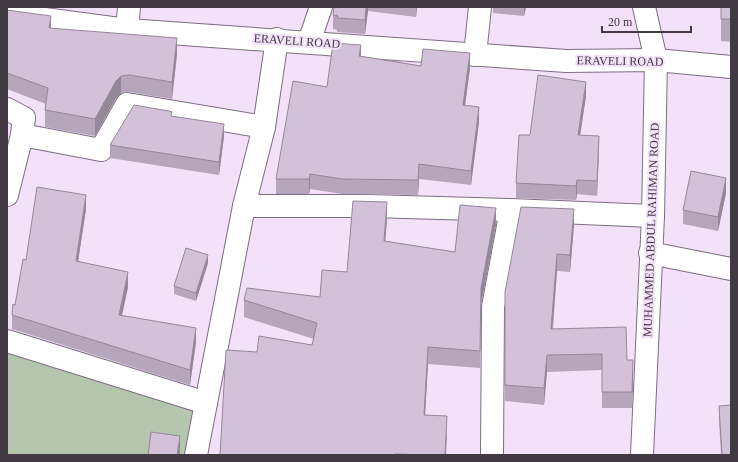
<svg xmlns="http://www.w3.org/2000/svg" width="738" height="462" font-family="'Times New Roman',serif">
<rect width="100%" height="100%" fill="#f3e1fa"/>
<polygon fill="#b5c6af" points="7,348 196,410 185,455 7,455"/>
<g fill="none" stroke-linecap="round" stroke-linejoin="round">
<defs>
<g id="minor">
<polyline points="7,14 127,30 566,61 656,60 731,67"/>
<polyline points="127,30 129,7"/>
<polyline points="309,42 321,7"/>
<polyline points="475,55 480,7"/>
<polyline points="7,109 24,118 22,135"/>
<polyline points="7,195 22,135 101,150 127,104 264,127"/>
<polyline points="244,206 370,206 511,210 653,216"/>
<polyline points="650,253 731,269"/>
<polyline points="7,341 206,403"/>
<polyline points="196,455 244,206 264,127 277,39"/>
<polyline points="492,455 493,307 511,210"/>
<polyline points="642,455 653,216 656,60 644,7"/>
</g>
</defs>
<use href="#minor" stroke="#7d6d82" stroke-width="24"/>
<use href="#minor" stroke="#fff" stroke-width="22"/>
</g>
<g fill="#b5a6bb">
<polygon points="334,7 417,7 416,17 368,11 365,34 337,32 337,30 333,29 333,15"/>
<polygon points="493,7 526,7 524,16 493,13"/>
<polygon points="721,7 731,7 731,42 721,41"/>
<polygon points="7,10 51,28 177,54 172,99 129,92 121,93 116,98 95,136 45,127 45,110 46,104 7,89"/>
<polygon points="361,56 421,66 470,68 465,105 479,122 471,185 419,179 418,195 342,194 310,189 309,194 276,194 276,179 327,87"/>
<polygon points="586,96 580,135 599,150 597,196 577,194 576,200 516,198 516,183"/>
<polygon points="172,116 224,136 219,175 110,158 110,145"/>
<polygon points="726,193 718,231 683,224 683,210"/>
<polygon points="86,209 78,261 128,287 122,315 196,342 190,385 12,329 12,315 15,305 26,260"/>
<polygon points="387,219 385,241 455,252 496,225 481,305 480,368 428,364 425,415 447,434 446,455 220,455 257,352 312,345 314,339 244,317 244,300 320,297 347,272"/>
<polygon points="574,225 570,272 557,271 553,329 627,360 633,376 632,408 602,408 602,370 547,372 544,405 505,401 505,292"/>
<polygon points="208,263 196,301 174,294 174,286"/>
<polygon points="719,406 731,455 721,455 719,420"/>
</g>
<g fill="#948798">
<polygon points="366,7 368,7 368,11 365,34 365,20"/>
<polygon points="416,7 417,7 416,17"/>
<polygon points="524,7 526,7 524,16"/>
<polygon points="51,16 51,32 49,28"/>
<polygon points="177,38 177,54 172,99 172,82"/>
<polygon points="361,45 361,59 359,56"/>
<polygon points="470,53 470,68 463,120 463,105"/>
<polygon points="121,76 121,93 116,98 95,136 95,119 116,81"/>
<polygon points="586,82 586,96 578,149 578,135"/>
<polygon points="479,107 479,122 471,185 471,171"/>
<polygon points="224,124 224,136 219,175 219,162"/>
<polygon points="599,136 599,150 597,196 597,181"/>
<polygon points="419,164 419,179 418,195 418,180"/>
<polygon points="310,174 310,189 309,194 309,179"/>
<polygon points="726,178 726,193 718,231 718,217"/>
<polygon points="577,180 577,194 576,200 576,186"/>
<polygon points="86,195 86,209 76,275 76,261"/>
<polygon points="387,202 387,219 384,258 384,241"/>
<polygon points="496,208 496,225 481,305 480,368 481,288"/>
<polygon points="574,209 574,225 570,272 570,255"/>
<polygon points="557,254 557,271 551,345 551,329"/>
<polygon points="208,255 208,263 196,301 196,293"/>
<polygon points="128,272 128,287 119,329 119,315"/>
<polygon points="196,328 196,342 190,385 190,370"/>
<polygon points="428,347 428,364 424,433 424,415"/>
<polygon points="547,355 547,372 544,405 544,388"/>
<polygon points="633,360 633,376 632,408 632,392"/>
<polygon points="447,416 446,455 445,455"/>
<polygon points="180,436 180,455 177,455"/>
</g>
<g fill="#d3c1d9" stroke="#948798">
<polygon points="334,7 366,7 365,20 337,18 338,16 333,15"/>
<rect x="721" y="7" width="10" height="12"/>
<polygon points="7,10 51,16 49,28 177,38 172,82 129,75 121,76 116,81 95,119 45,110 48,88 7,73"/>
<polygon points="333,43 361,45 359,56 421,66 423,49 470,53 463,105 479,107 471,171 419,164 418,180 342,179 310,174 309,179 276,179 293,81 327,87"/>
<polygon points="538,75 586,82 578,135 599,136 597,181 577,180 576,186 516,183 519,135 530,135"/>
<polygon points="134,105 169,111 172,112 171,116 224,124 219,162 110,145"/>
<polygon points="691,171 726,178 718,217 683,210"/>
<polygon points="37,187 86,195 76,261 128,272 119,315 196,328 190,370 12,315 13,304 15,305 23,259 26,260"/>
<polygon points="353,201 387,202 384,241 455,252 460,205 496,208 481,288 480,351 428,347 424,415 447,416 445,455 426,455 395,454 395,455 220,455 226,350 257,352 259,336 312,345 317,323 244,300 247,288 320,297 322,270 347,272"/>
<polygon points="521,207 574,209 570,255 557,254 551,329 626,327 627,360 633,360 632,392 602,392 602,354 547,355 544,388 505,385 505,292"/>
<polygon points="186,248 208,255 196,293 174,286"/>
<polygon points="731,405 731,455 722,455 719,406"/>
<polygon points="151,432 180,436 177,455 148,455"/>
</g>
<g text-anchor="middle" stroke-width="4" stroke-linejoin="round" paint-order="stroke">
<g font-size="12" fill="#413a43" stroke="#f3e1fa">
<text transform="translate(297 41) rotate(4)" y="4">ERAVELI ROAD</text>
<text transform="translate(620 61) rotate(1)" y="4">ERAVELI ROAD</text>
<text transform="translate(651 230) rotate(-88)" y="4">MUHAMMED ABDUL RAHIMAN ROAD</text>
</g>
</g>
<rect width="738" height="462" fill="none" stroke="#413a43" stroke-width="16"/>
<path d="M602 26v6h89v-6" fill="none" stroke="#413a43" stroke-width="2"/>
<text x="608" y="26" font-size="12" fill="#413a43" stroke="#f3e1fa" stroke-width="3" paint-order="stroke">20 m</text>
</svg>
